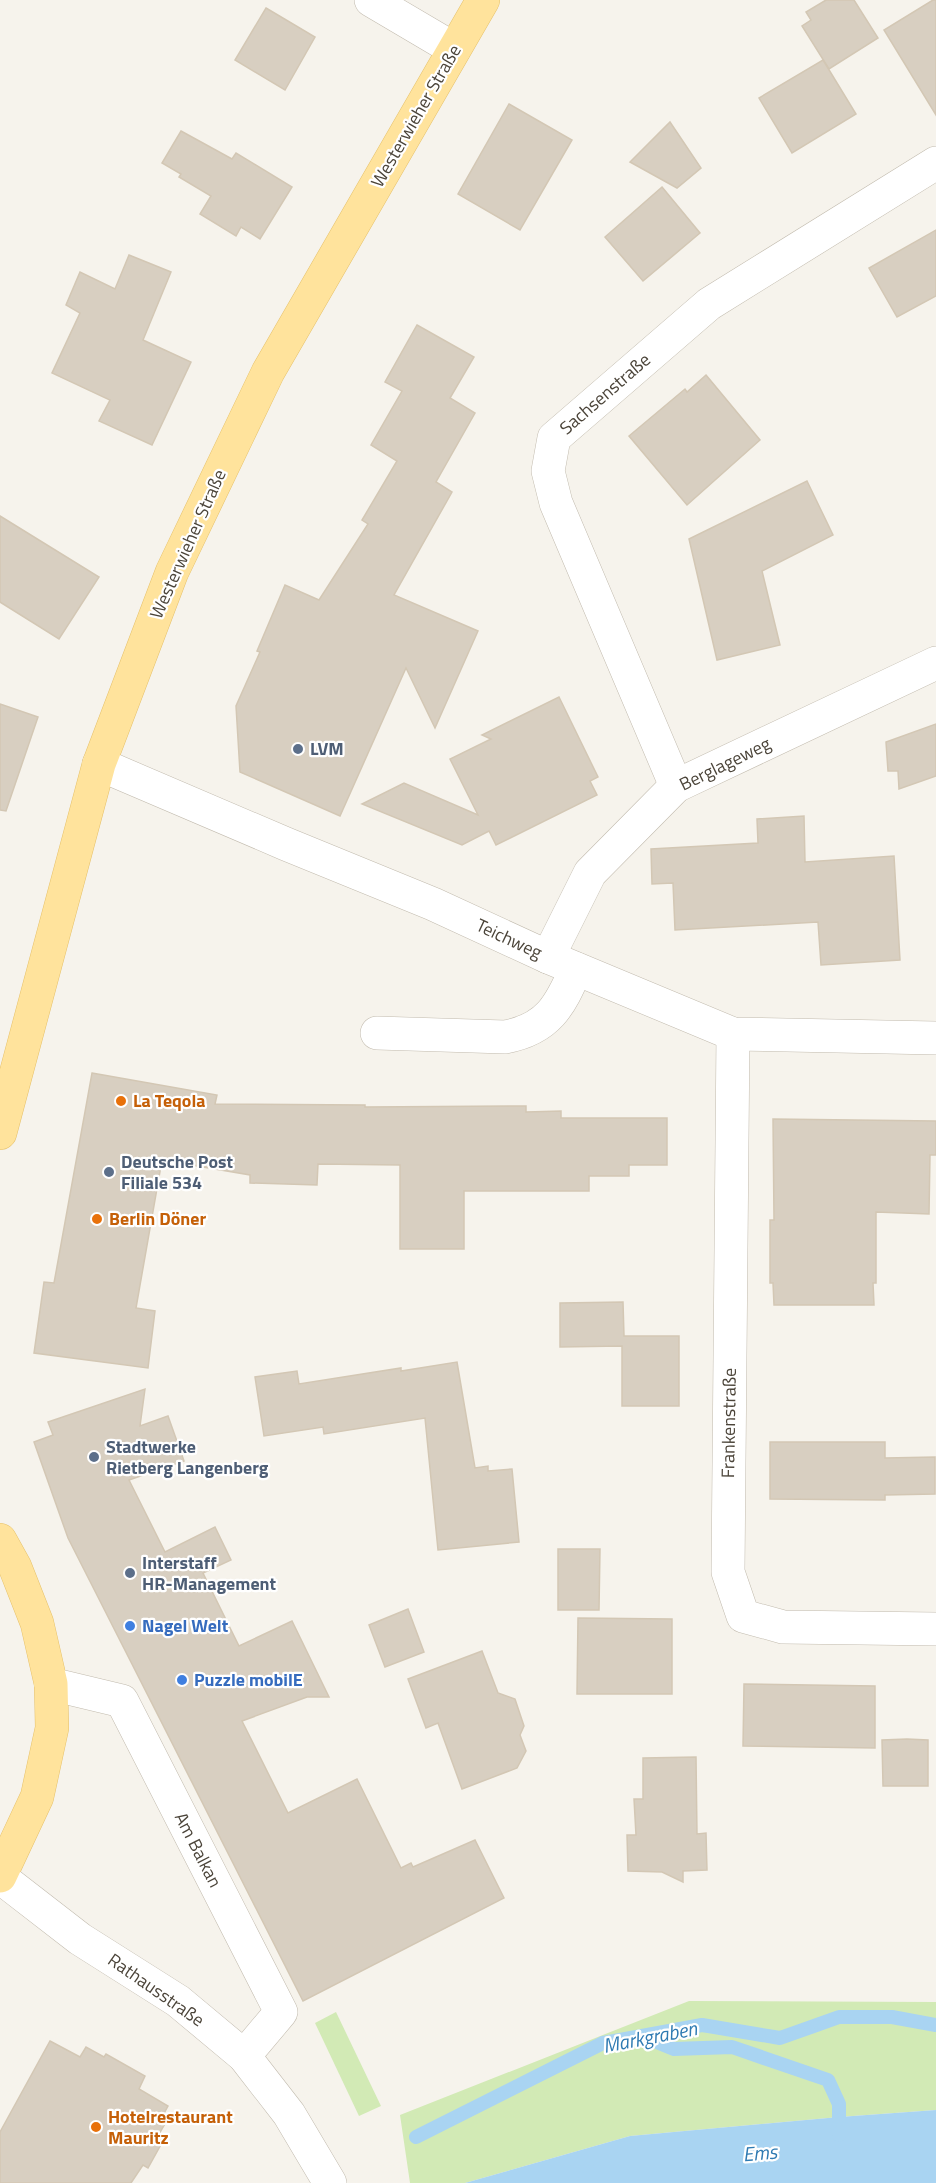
<svg xmlns="http://www.w3.org/2000/svg" width="936" height="2183" font-family="'Titillium Web',sans-serif">
<rect width="100%" height="100%" fill="#f6f3ec"/>
<g fill="#d2eab5">
<polygon points="689,2001 936,2002 936,2110 839,2117 630,2136 465,2183 410,2183 400,2115"/>
<polygon points="336,2012 381,2106 359,2116 315,2023"/>
</g>
<polygon fill="#a9d4f2" points="936,2110 936,2183 465,2183 630,2136 839,2117"/>
<g fill="none" stroke-linecap="round" stroke-linejoin="round">
<g stroke="#a9d4f2" stroke-width="14">
<polyline points="642,2036 674,2049 732,2047 828,2080 839,2104 839,2135"/>
<polyline points="416,2137 603,2043 702,2025 780,2038 839,2017 892,2017 936,2025"/>
</g>
</g>
<g fill="#d8cfc1" stroke="#d3c7b4" stroke-width="1.5">
<polygon points="826,0 854,0 878,38 829,69 802,26 811,20 806,12"/>
<polygon points="933,0 936,0 936,115 884,30"/>
<polygon points="266,8 315,37 285,90 235,60"/>
<polygon points="823,60 856,114 792,153 759,98"/>
<polygon points="509,104 572,140 520,230 458,194"/>
<polygon points="670,122 701,168 677,188 630,162"/>
<polygon points="181,131 232,159 236,153 292,187 260,239 241,227 236,236 200,214 211,196 179,177 181,174 162,163"/>
<polygon points="662,187 700,233 643,281 605,237"/>
<polygon points="936,230 936,296 897,317 869,268"/>
<polygon points="129,255 171,272 143,340 191,362 152,445 99,421 110,400 52,373 80,313 66,305 80,272 115,289"/>
<polygon points="417,325 474,357 450,398 475,413 436,482 452,492 394,595 478,631 435,728 406,668 340,816 240,772 236,706 260,652 257,651 285,585 319,600 368,524 362,520 397,461 371,445 402,391 385,382"/>
<polygon points="706,375 760,440 687,505 629,436 685,389 687,392"/>
<polygon points="807,481 833,535 762,571 780,645 717,660 689,539"/>
<polygon points="0,516 99,577 59,639 0,602"/>
<polygon points="559,697 598,777 590,781 597,795 496,845 489,831 462,845 362,804 404,783 478,815 450,759 491,739 482,735"/>
<polygon points="0,704 38,717 6,811 0,810"/>
<polygon points="936,724 936,776 899,789 898,771 888,771 886,742"/>
<polygon points="804,816 805,862 894,856 900,960 821,965 818,922 675,930 673,883 652,884 651,849 758,843 757,819"/>
<polygon points="92,1073 217,1095 215,1104 365,1105 365,1107 526,1106 526,1112 561,1111 561,1118 667,1118 667,1165 629,1165 629,1176 589,1176 589,1191 464,1191 464,1249 400,1249 400,1165 318,1164 317,1185 250,1183 250,1175 162,1160 136,1308 155,1311 148,1368 34,1353 44,1282 54,1283"/>
<polygon points="773,1119 936,1121 936,1155 930,1155 929,1214 876,1212 876,1283 873,1283 874,1305 774,1305 773,1283 770,1283 770,1220 774,1220"/>
<polygon points="623,1302 624,1336 679,1336 679,1406 622,1406 622,1346 560,1347 560,1303"/>
<polygon points="457,1362 475,1468 488,1466 488,1471 512,1469 519,1542 438,1550 425,1418 324,1434 323,1427 264,1436 255,1377 297,1371 299,1384 401,1368 401,1371"/>
<polygon points="145,1389 140,1426 168,1416 184,1461 129,1480 165,1552 215,1527 231,1560 203,1573 239,1646 292,1621 329,1697 307,1697 242,1721 288,1813 357,1779 401,1868 411,1863 413,1867 475,1840 504,1898 303,2001 68,1538 34,1442 53,1435 48,1422"/>
<polygon points="770,1442 885,1442 885,1458 935,1457 935,1494 885,1495 885,1500 770,1499"/>
<polygon points="558,1549 600,1549 599,1610 558,1610"/>
<polygon points="408,1609 424,1652 385,1667 369,1625"/>
<polygon points="578,1618 672,1619 672,1694 577,1694"/>
<polygon points="482,1651 498,1693 515,1699 524,1726 520,1735 526,1751 517,1768 462,1789 438,1723 426,1728 408,1679"/>
<polygon points="744,1684 875,1686 875,1748 743,1746"/>
<polygon points="907,1739 928,1740 928,1786 883,1786 882,1740"/>
<polygon points="696,1757 697,1834 706,1833 707,1870 683,1871 683,1882 662,1872 628,1871 627,1835 636,1835 634,1799 643,1799 643,1758"/>
<polygon points="50,2041 80,2057 86,2047 104,2057 106,2054 145,2076 139,2089 168,2106 161,2119 166,2122 158,2136 164,2139 148,2168 143,2165 131,2183 0,2183 0,2132"/>
</g>
<g fill="none" stroke-linecap="round" stroke-linejoin="round">
<defs>
<g id="minor">
<polyline points="371,0 454,49"/>
<polyline points="99,764 286,844 433,904 548,957 733,1034 936,1038"/>
<polyline points="676,786 556,503 548,471 554,438 709,304 936,163"/>
<polyline points="548,957 590,873 676,786 936,663"/>
<path d="M377 1033 505 1037C548 1029 560 1006 576 969"/>
<polyline points="733,1034 728,1572 743,1616 783,1627 936,1629"/>
<polyline points="51,1684 122,1701 281,2012 244,2056"/>
<polyline points="0,1877 80,1939 178,2001 244,2056 289,2114 330,2183"/>
</g>
<g id="major">
<polyline points="0,1133 99,764 172,572 268,372 483,0"/>
<polyline points="0,1540 15,1567 37,1623 51,1684 52,1728 37,1797 0,1876"/>
</g>
</defs>
<use href="#minor" stroke="#c2bbae" stroke-width="34"/>
<use href="#major" stroke="#e6c16a" stroke-width="34"/>
<use href="#minor" stroke="#fff" stroke-width="33"/>
<use href="#major" stroke="#ffe39c" stroke-width="33"/>
</g>
<g fill="#5c6f8a" stroke="#fff" stroke-width="2">
<circle cx="298" cy="749" r="6"/>
<circle cx="109" cy="1172" r="6"/>
<circle cx="94" cy="1457" r="6"/>
<circle cx="130" cy="1573" r="6"/>
</g>
<g fill="#e8710a" stroke="#fff" stroke-width="2">
<circle cx="121" cy="1101" r="6"/>
<circle cx="97" cy="1219" r="6"/>
<circle cx="96" cy="2127" r="6"/>
</g>
<g fill="#3f7fe0" stroke="#fff" stroke-width="2">
<circle cx="130" cy="1626" r="6"/>
<circle cx="182" cy="1680" r="6"/>
</g>
<g text-anchor="middle" stroke-width="4.5" stroke-linejoin="round" paint-order="stroke">
<g font-size="18" fill="#4b4439" stroke="#fff">
<text transform="translate(416 116) rotate(-60)" y="6">Westerwieher Straße</text>
<text transform="translate(605 394) rotate(-41)" y="6">Sachsenstraße</text>
<text transform="translate(188 544) rotate(-66)" y="6">Westerwieher Straße</text>
<text transform="translate(725 764) rotate(-26)" y="6">Berglageweg</text>
<text transform="translate(509 939) rotate(25)" y="6">Teichweg</text>
<text transform="translate(729 1423) rotate(-89)" y="6">Frankenstraße</text>
<text transform="translate(198 1850) rotate(63)" y="6">Am Balkan</text>
<text transform="translate(156 1990) rotate(35)" y="6">Rathausstraße</text>
</g>
<g font-size="18" font-weight="bold" fill="#4e5e75" stroke="#fff" text-anchor="start">
<text x="310" y="755">LVM</text>
<text x="121" y="1168">Deutsche Post<tspan x="121" dy="21">Filiale 534</tspan></text>
<text x="106" y="1453">Stadtwerke<tspan x="106" dy="21">Rietberg Langenberg</tspan></text>
<text x="142" y="1569">Interstaff<tspan x="142" dy="21">HR-Management</tspan></text>
</g>
<g font-size="18" font-weight="bold" fill="#c56008" stroke="#fff" text-anchor="start">
<text x="133" y="1107">La Teqola</text>
<text x="109" y="1225">Berlin Döner</text>
<text x="108" y="2123">Hotelrestaurant<tspan x="108" dy="21">Mauritz</tspan></text>
</g>
<g font-size="18" font-weight="bold" fill="#366cbe" stroke="#fff" text-anchor="start">
<text x="142" y="1632">Nagel Welt</text>
<text x="194" y="1686">Puzzle mobilE</text>
</g>
<g font-size="20" font-style="italic" fill="#2e7ab2" stroke="#fff">
<text transform="translate(650 2037) rotate(-11)" y="7">Markgraben</text>
<text transform="translate(760 2153) rotate(-5)" y="7">Ems</text>
</g>
</g>
</svg>
